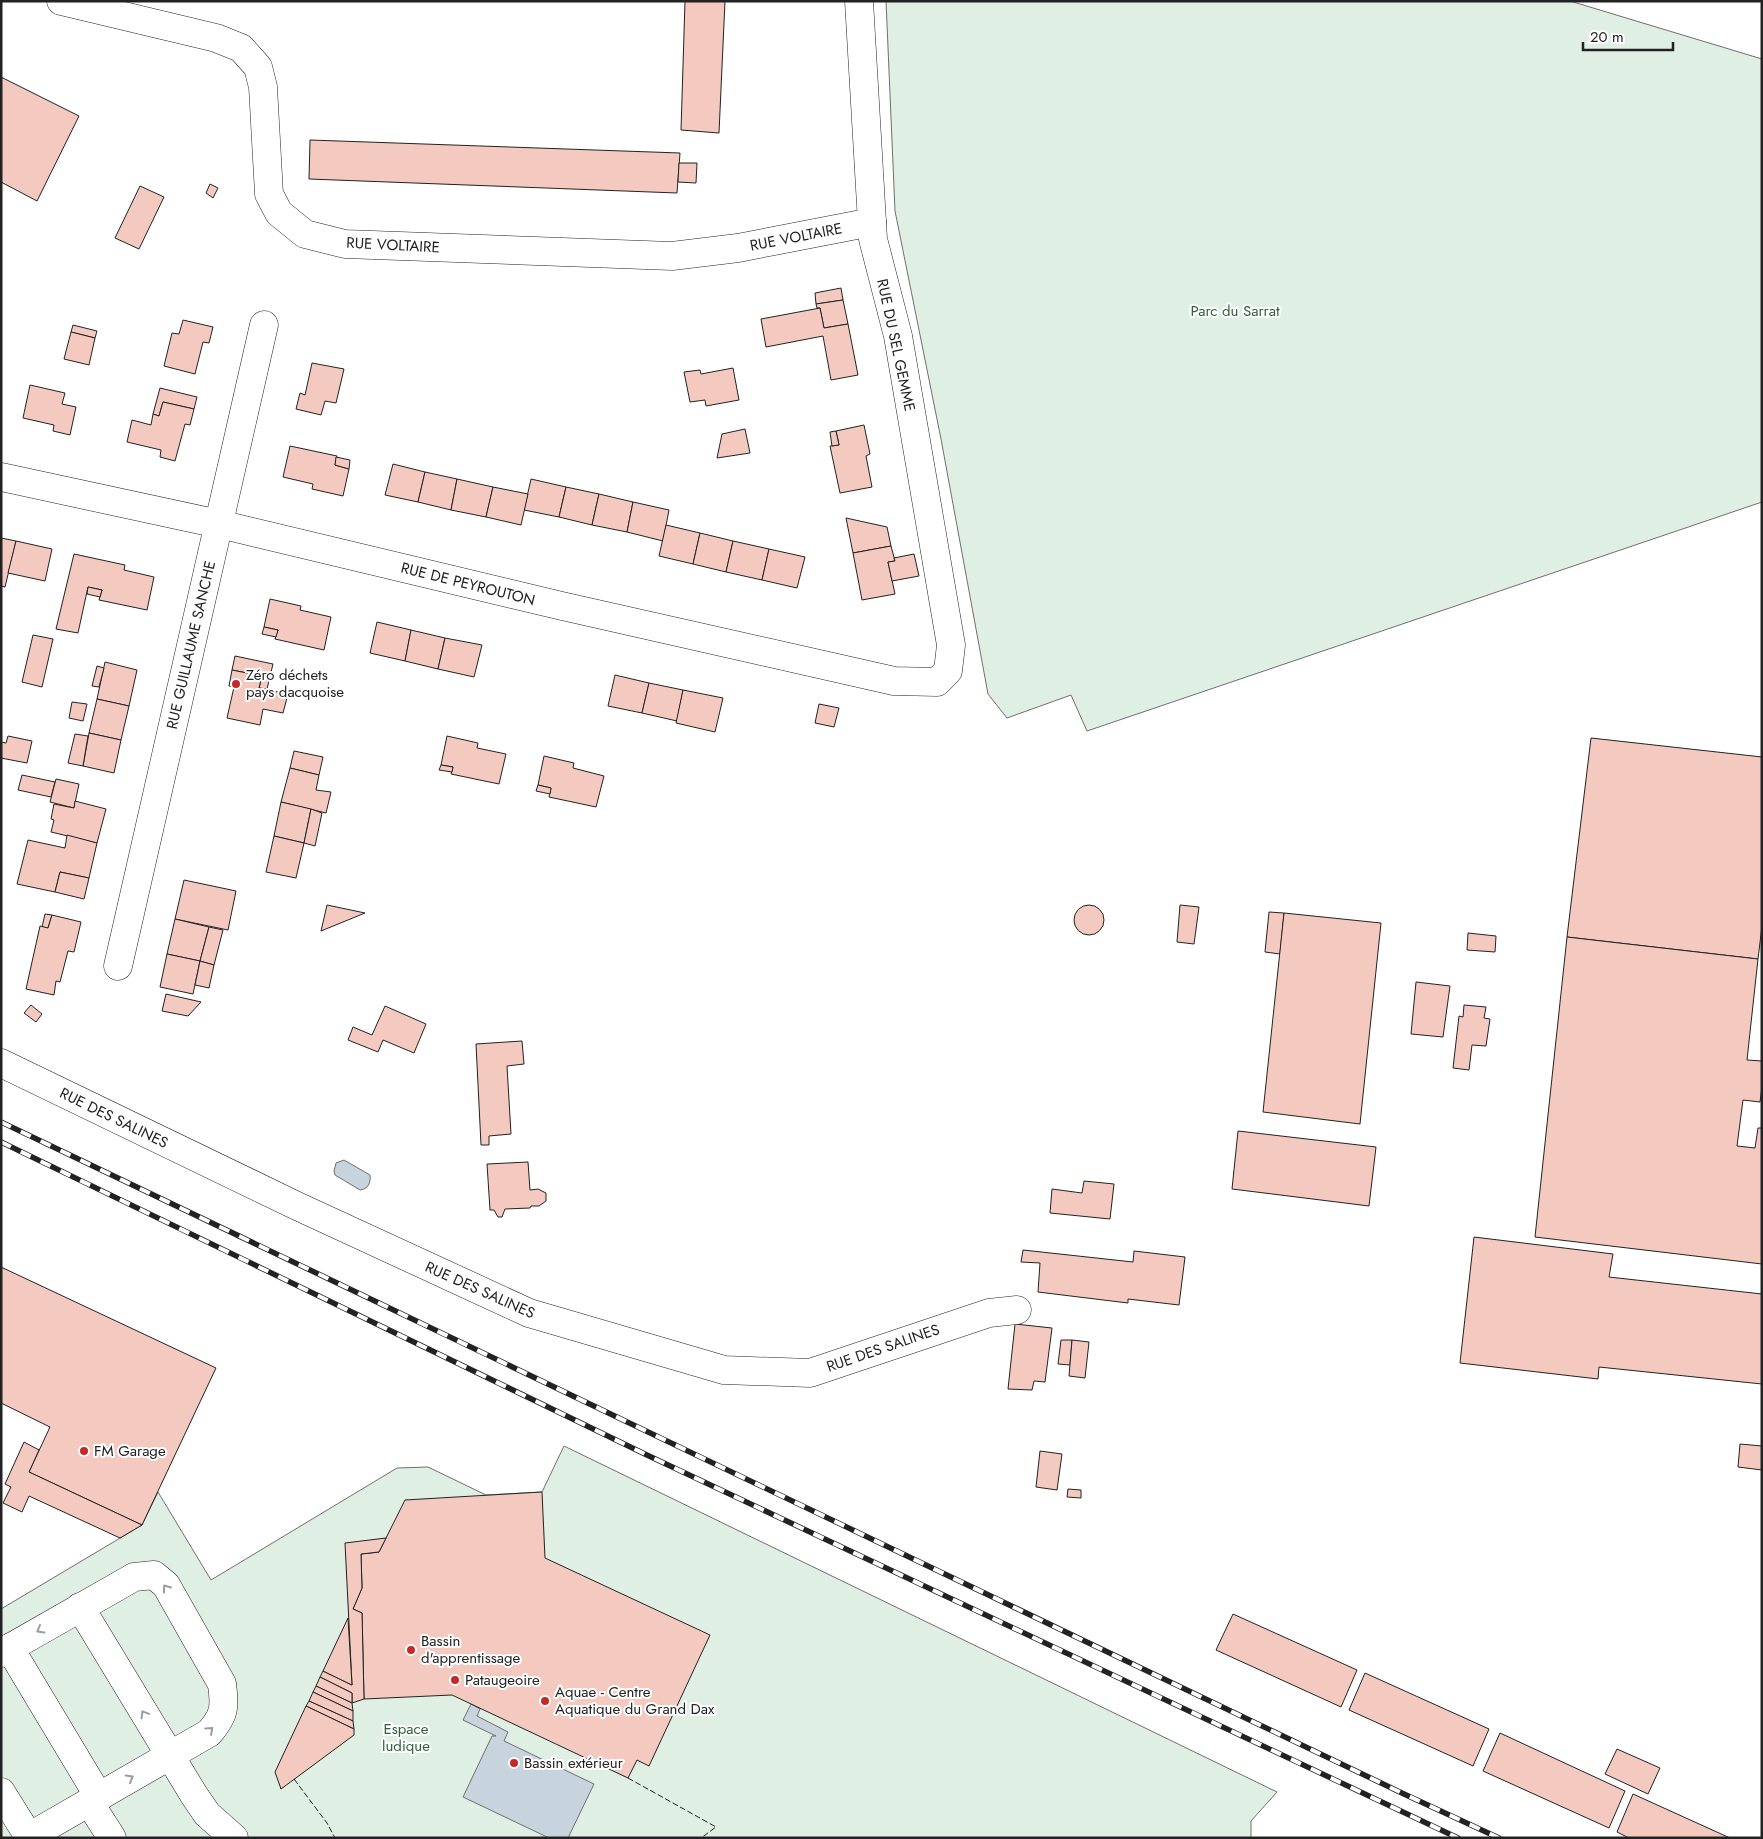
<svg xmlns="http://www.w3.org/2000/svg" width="1763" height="1839" font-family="Jost,sans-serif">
<rect width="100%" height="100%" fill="#fff"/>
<g fill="#e0efe3" stroke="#6f6f6f">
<polygon points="886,1 1570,1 1762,59 1762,502 1087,731 1071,695 1007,718 988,694 941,439 895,211"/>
<polygon points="564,1446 1277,1792 1251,1821 1251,1838 1,1838 1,1609 142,1525 158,1492 211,1580 397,1468 428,1467 486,1495 542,1492"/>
</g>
<g fill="#c7d3dd" stroke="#6f6f6f">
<path d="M344 1160 370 1175C371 1183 368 1189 360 1190L335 1175 334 1171 336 1163Z"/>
<polygon points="471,1704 480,1709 477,1716 508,1732 504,1741 594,1784 568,1838 549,1838 463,1797 492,1736 496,1736 463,1720"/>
</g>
<g fill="#f3c9c0" stroke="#222">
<polygon points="685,1 725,1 719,133 681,130"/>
<polygon points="1,77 79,116 37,201 1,182"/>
<polygon points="310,140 680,153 677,193 309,179"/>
<polygon points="679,163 697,163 696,183 678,182"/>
<polygon points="210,184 218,188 213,198 206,193"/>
<polygon points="140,186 164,197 139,249 115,238"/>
<polygon points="841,288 843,300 816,304 815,293"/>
<polygon points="843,300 848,324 824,328 820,308 817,308 816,304"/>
<polygon points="820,308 824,328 848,324 858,375 831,380 823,336 766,347 761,319"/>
<polygon points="183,320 213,327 209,343 203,342 195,374 164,366 172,333 179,334"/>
<polygon points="73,325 97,331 95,338 71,332"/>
<polygon points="71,332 95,338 89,365 64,359"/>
<polygon points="312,363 344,369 336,403 325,401 321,415 296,409 300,393 305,395"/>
<polygon points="733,368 739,400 706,406 705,400 690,402 684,372 700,370 701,374"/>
<polygon points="30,385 65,393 62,404 76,407 70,435 53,431 54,425 23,418"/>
<polygon points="160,388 197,397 194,409 163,402 159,416 153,414"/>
<polygon points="163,402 194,409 190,425 185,424 175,461 160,457 161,450 127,442 132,420 151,425 153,414 159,416"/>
<polygon points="864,425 870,454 866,456 872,487 840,493 830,446 839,445 836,431"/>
<polygon points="745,429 750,453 717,458 722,434"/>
<polygon points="836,431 839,445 832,446 830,432"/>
<polygon points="290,446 337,456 335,465 349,469 343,496 312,489 313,484 283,477"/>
<polygon points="336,457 350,460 349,469 335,465"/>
<polygon points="393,464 425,472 418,502 385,495"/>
<polygon points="425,472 457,479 451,510 418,502"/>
<polygon points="457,479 493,487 486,517 451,510"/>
<polygon points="531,479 566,487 559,517 524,510"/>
<polygon points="493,487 528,494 521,525 486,517"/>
<polygon points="566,487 599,494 592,525 559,517"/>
<polygon points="599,494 633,502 627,532 592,525"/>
<polygon points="633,502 669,510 663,541 627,532"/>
<polygon points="846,518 887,527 891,546 853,553"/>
<polygon points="666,525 700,533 693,564 659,556"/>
<polygon points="700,533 733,541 726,572 693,564"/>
<polygon points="1,538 16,541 5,587 1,586"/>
<polygon points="16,541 52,549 45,581 8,573"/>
<polygon points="733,541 769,549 762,580 726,572"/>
<polygon points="891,546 895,561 888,562 895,594 862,600 853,553"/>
<polygon points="769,549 805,557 797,588 762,580"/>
<polygon points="74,554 125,565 124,570 154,577 147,610 99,600 102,590 88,587 78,633 56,629"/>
<polygon points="914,554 919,576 892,581 888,562 895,561 894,558"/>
<polygon points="88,587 102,590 100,597 87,594"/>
<polygon points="270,599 301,606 300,610 331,617 324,650 275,639 278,630 264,627"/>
<polygon points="377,622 411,630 405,661 370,653"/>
<polygon points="264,627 278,630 276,637 262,634"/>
<polygon points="411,630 445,638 438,669 405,661"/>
<polygon points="33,635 53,639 42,687 22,682"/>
<polygon points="445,638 482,645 474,677 438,669"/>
<polygon points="235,656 273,664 267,689 259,688 262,676 232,670"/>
<polygon points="105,662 137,670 129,706 97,699"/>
<polygon points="97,666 104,668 99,687 92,686"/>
<polygon points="232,670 262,676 259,688 288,694 283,713 263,709 260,725 227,718 234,687 229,686"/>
<polygon points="615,675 649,683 642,713 608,706"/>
<polygon points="649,683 683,690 677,721 642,713"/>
<polygon points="683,690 723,698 715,732 676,723"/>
<polygon points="97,699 129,706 121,740 89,733"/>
<polygon points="72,702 87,704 83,721 69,718"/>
<polygon points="819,704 839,708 834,727 815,723"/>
<polygon points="89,733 121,740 114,773 83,766"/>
<polygon points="75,734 88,736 83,766 68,763"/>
<polygon points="8,736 32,741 27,763 1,758 1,742 6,743"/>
<polygon points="447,736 478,743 477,748 506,754 499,784 451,774 453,767 441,765"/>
<polygon points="1591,738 1762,757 1762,926 1758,959 1567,937"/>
<polygon points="294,751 323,757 319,775 290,768"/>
<polygon points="544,756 574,763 573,768 604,776 596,807 549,797 551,788 538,785"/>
<polygon points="441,765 453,767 452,772 439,770"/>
<polygon points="290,768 319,775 316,790 331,792 326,813 281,802"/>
<polygon points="22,775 55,782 51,797 18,790"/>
<polygon points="56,779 79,784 74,808 50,802"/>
<polygon points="538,785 551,788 550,794 536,791"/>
<polygon points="75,801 106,809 97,843 51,832 54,820 51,819 54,804 74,808"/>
<polygon points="281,802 311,809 304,843 274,836"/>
<polygon points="311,809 322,813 315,846 304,843"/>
<polygon points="67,835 97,843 89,878 60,872 55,892 17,884 28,840 65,848"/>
<polygon points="274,836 304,843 296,878 266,872"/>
<polygon points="60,872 89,878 84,899 55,892"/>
<polygon points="184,880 236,891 228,930 175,919"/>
<circle cx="1089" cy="920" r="15"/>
<polygon points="327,905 365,913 321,931"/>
<polygon points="1180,905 1199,907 1194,944 1177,942"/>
<polygon points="1269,912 1284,913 1280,954 1265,952"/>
<polygon points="1284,913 1381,923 1360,1124 1263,1112"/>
<polygon points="45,914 52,915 48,928 42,927"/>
<polygon points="52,915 81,922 74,952 68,951 60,982 56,981 54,995 26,989 40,926 48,928"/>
<polygon points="175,919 209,927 200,961 167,954"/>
<polygon points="209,927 223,930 214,965 200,961"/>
<polygon points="1468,933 1496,936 1495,952 1467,950"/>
<polygon points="1567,937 1758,959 1747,1060 1762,1061 1762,1087 1760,1102 1743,1100 1737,1146 1755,1148 1758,1128 1762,1128 1762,1264 1535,1237"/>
<polygon points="167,954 200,961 193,994 160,987"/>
<polygon points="200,961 214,965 209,988 195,985"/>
<polygon points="1416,982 1450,986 1443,1037 1411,1034"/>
<polygon points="166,994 201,1002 188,1016 162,1011"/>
<polygon points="31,1005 42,1014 36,1022 24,1013"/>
<polygon points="1464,1005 1486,1007 1484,1018 1490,1019 1486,1046 1472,1045 1469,1070 1453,1068 1459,1016 1463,1017"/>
<polygon points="385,1006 426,1024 414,1053 383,1040 378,1052 348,1040 353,1027 372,1035"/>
<polygon points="522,1041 524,1064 507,1066 511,1134 489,1136 489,1145 481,1145 476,1044"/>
<polygon points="1238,1131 1376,1147 1369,1206 1232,1189"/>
<polygon points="528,1162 530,1190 538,1189 546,1193 546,1201 539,1206 531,1206 530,1208 505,1209 502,1217 498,1217 494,1210 490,1210 487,1164"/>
<polygon points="1084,1181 1114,1184 1110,1219 1050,1213 1052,1189 1082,1193"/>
<polygon points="1474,1237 1613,1254 1609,1277 1762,1294 1762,1384 1599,1367 1598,1379 1460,1363"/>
<polygon points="1023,1250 1133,1262 1134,1251 1185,1257 1179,1305 1128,1299 1128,1303 1038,1292 1040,1263 1021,1262"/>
<polygon points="1,1267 216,1368 142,1525 29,1472 50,1427 1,1403"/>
<polygon points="1015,1324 1052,1328 1045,1382 1034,1381 1032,1390 1008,1389"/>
<polygon points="1061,1340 1072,1340 1070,1365 1058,1364"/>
<polygon points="1072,1340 1089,1342 1085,1378 1069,1376"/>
<polygon points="24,1442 39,1450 29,1472 142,1525 120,1538 29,1496 22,1512 3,1503 11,1487 5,1484"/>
<polygon points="1740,1444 1762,1446 1762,1470 1738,1467"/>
<polygon points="1040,1451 1062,1454 1057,1490 1036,1487"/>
<polygon points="1068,1489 1081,1490 1081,1498 1067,1497"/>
<polygon points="542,1492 545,1558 710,1635 649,1766 637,1760 628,1778 452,1695 364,1699 362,1613 353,1609 362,1588 361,1554 379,1552 405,1500"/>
<polygon points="386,1538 379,1552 361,1554 362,1588 353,1609 362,1613 364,1699 352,1703 352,1693 320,1677 323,1671 352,1685 345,1543"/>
<polygon points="1233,1614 1357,1670 1341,1707 1216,1650"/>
<polygon points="348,1618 352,1685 323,1671"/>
<polygon points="1365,1673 1489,1729 1473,1766 1349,1710"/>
<polygon points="320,1677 352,1693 352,1703 316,1686"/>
<polygon points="316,1686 352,1703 353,1711 313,1692"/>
<polygon points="313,1692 353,1711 353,1721 309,1701"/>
<polygon points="309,1701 353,1721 354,1729 306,1706"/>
<polygon points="306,1706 354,1729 354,1735 281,1789 275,1772"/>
<polygon points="1500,1733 1625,1791 1609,1828 1483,1771"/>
<polygon points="1617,1749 1660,1768 1648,1794 1605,1774"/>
<polygon points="1633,1794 1730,1838 1629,1838 1617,1832"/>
</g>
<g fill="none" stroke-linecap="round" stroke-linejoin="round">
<defs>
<g id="minor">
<polyline points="61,1 216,38 241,48 258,67 263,87 269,194 279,213 305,234 345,244 672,256 738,248 872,222"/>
<polyline points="1,477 219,524 562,606 894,681 937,682 948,671 951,645 898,336 873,239 859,1"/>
<polyline points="118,966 264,325"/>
<polyline points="1,1063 297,1206 529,1313 724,1370 810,1373 989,1313 1017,1310"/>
<polyline points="80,1607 194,1795 207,1814 234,1838"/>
<polyline points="11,1647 15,1657 99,1797"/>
<path d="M1 1653 134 1577 154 1575 166 1585 222 1684C225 1707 225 1715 209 1733L27 1838"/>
<polyline points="1,1792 29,1837"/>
<polyline points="89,1802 112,1838"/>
</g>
</defs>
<use href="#minor" stroke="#222" stroke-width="29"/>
<use href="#minor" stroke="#fff" stroke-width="28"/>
<defs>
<g id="rail">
<polyline points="1,1122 1404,1794 1499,1838"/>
<polyline points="1,1142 649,1456 1458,1838"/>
</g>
</defs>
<use href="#rail" stroke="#222" stroke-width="5.5"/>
<use href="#rail" stroke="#fff" stroke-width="4" stroke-dasharray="11" stroke-linecap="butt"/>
<g stroke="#222" stroke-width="1" stroke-dasharray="6 2.5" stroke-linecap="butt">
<polyline points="628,1778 716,1827 701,1838"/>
<polyline points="294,1779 327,1823 335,1838"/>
</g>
</g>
<defs><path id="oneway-chevron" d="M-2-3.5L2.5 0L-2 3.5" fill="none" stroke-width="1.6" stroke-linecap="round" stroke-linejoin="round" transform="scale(1.25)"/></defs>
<g stroke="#9c9c9c">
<use href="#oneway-chevron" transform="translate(166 1588) rotate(-126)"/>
<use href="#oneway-chevron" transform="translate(40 1630) rotate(150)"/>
<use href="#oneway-chevron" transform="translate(144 1714) rotate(-121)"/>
<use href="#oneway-chevron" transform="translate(210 1730) rotate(-42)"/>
<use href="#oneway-chevron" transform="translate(130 1778) rotate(-30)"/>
</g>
<g fill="#c62828" stroke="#fff" stroke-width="2">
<circle cx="236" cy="684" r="5"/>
<circle cx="84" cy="1451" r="5"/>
<circle cx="411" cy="1650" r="5"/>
<circle cx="455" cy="1680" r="5"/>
<circle cx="545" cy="1701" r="5"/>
<circle cx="514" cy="1763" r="5"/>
</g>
<g text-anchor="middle" stroke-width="4" stroke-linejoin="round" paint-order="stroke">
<g font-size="15" fill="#222" stroke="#fff">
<text transform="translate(796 237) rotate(-11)" y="5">RUE VOLTAIRE</text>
<text transform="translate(393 245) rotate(3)" y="5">RUE VOLTAIRE</text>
<text transform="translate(896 345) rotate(78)" y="5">RUE DU SEL GEMME</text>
<text transform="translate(468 584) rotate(14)" y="5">RUE DE PEYROUTON</text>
<text transform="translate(191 645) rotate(-77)" y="5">RUE GUILLAUME SANCHE</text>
<text transform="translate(114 1118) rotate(26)" y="5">RUE DES SALINES</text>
<text transform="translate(480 1290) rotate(24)" y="5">RUE DES SALINES</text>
<text transform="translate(883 1348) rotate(-19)" y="5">RUE DES SALINES</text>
</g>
<g font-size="15" fill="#2f5e38" stroke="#fff">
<text x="1235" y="316">Parc du Sarrat</text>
<text x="406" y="1734">Espace<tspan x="406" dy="17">ludique</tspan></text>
</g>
<g font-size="15" fill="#222" stroke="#fff" text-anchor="start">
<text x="246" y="680">Zéro déchets<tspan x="246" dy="17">pays dacquoise</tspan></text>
<text x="94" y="1456">FM Garage</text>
<text x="421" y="1646">Bassin<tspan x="421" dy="17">d'apprentissage</tspan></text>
<text x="465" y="1685">Pataugeoire</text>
<text x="555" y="1697">Aquae - Centre<tspan x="555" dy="17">Aquatique du Grand Dax</tspan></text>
<text x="524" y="1768">Bassin extérieur</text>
</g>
</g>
<rect width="1763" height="1839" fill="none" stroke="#222222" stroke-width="5"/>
<path d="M1583 42v8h90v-8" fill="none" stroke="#222222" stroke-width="2.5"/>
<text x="1590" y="42" font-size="15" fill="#222222" stroke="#ffffff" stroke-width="4" paint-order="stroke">20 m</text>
</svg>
